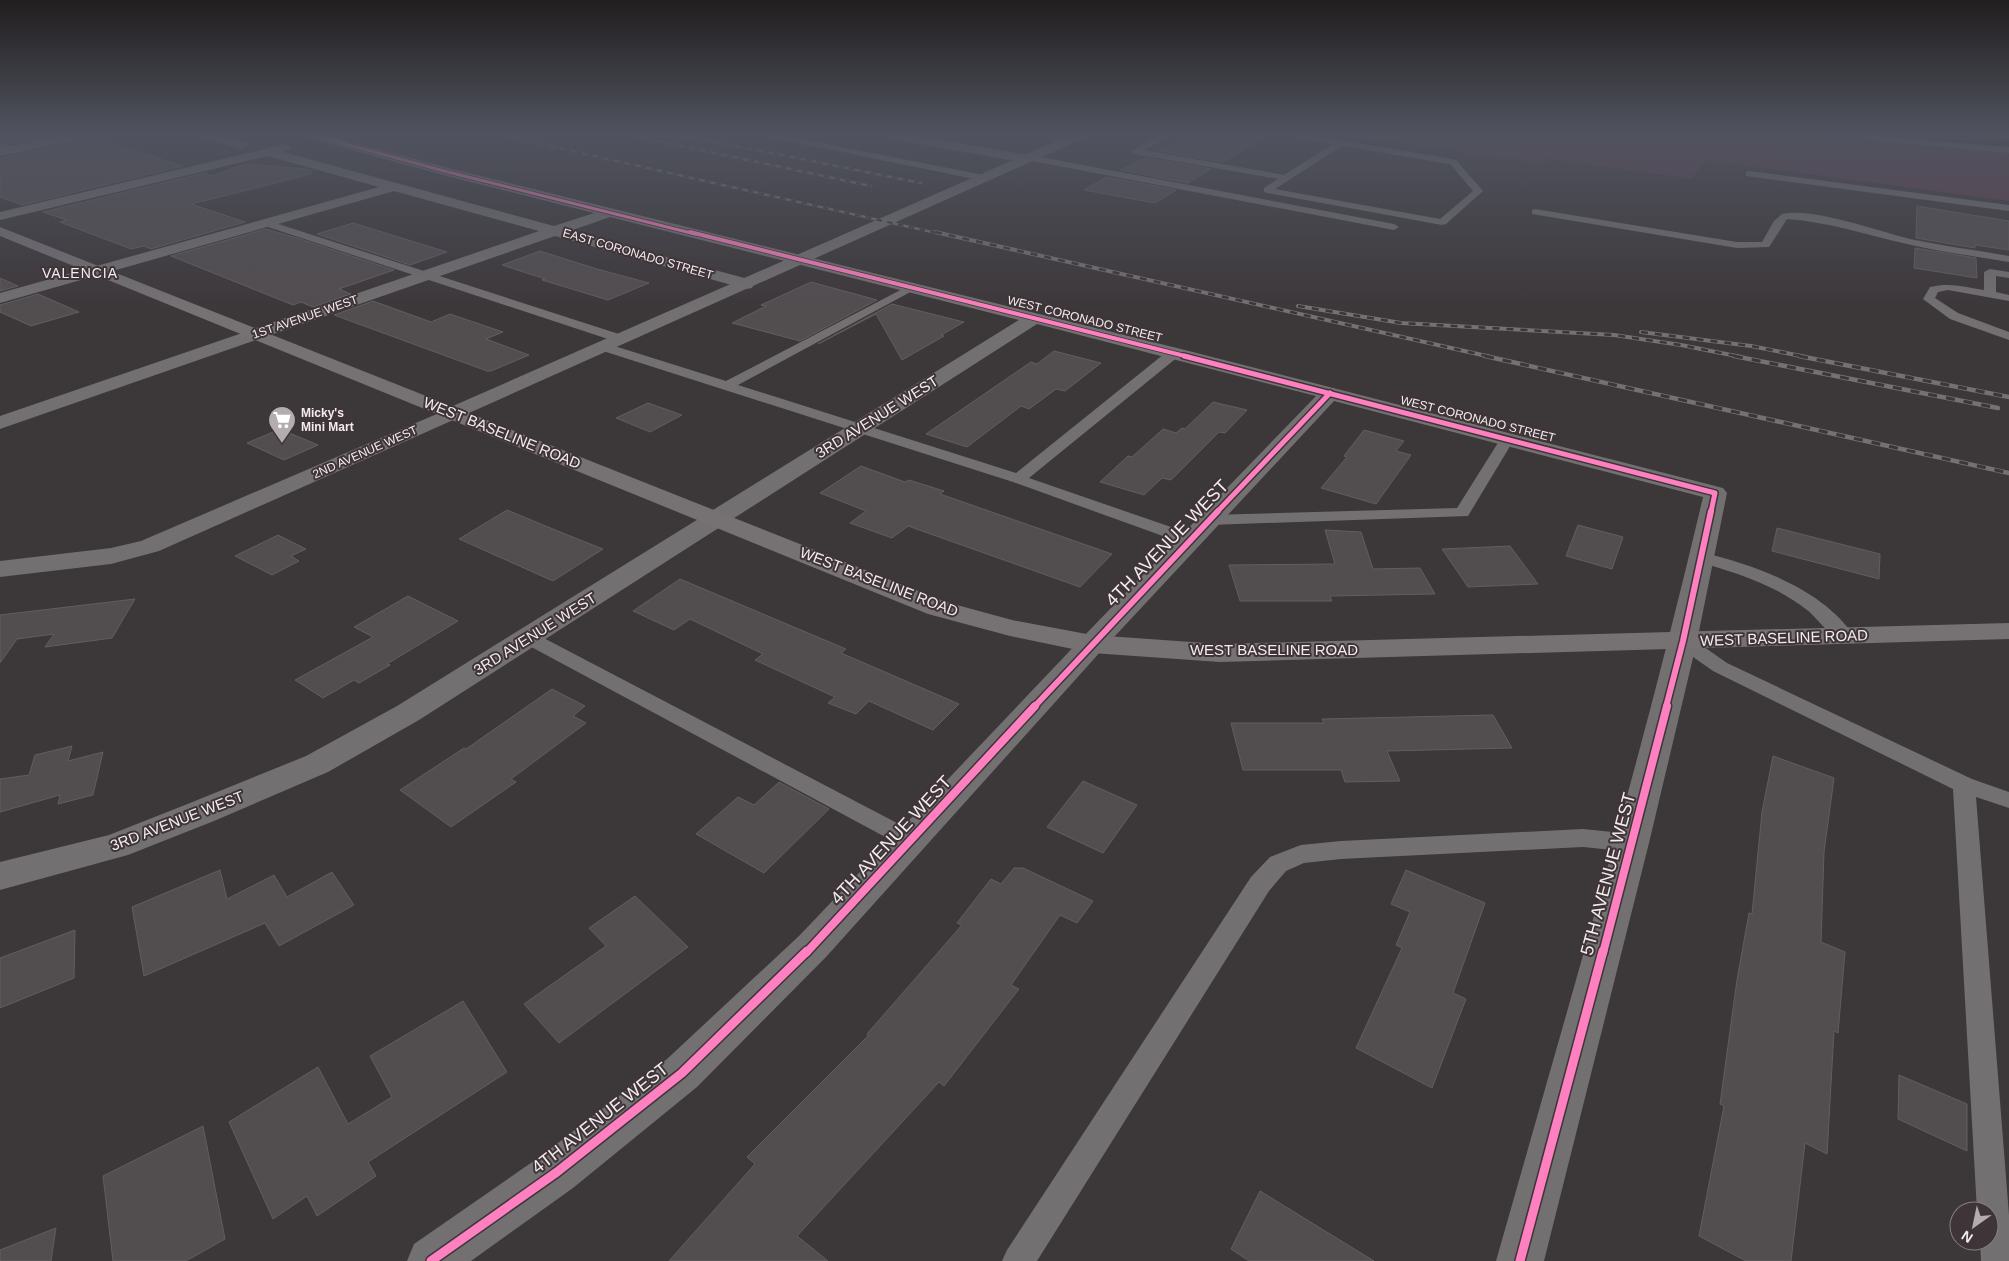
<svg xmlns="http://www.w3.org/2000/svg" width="2009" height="1261" font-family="Arial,sans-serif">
<rect width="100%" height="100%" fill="#3c3739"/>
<polygon fill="#5e3c4b" points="1348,135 1798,135 2009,152 2009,201 1705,160 1692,179 1549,159 1544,164"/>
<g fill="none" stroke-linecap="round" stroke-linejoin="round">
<polygon fill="#3a1026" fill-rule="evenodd" points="1880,135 1940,135 2009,140 2009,150 1887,139 1882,138"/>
</g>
<g fill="#524d4f" stroke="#625e60">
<polygon points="0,135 58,135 10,144 0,141"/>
<polygon points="1191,135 1268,135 1223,162 1160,151"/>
<polygon points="90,137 183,166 22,205 0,197 0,158 84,141"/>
<polygon points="1146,158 1211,169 1188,183 1120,170"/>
<polygon points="245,164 306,169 311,170 311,174 191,204 245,222 151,249 144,246 131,249 60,222 67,220 43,212 204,173 212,176"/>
<polygon points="1107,177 1176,190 1155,203 1084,190"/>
<polygon points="1917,206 2009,221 2009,250 1975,245 1975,248 1916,238"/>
<polygon points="353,223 447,252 410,265 317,234"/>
<polygon points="266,229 300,239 394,270 339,289 351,294 313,307 301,302 293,305 171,256"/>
<polygon points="1915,248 1976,258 1977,278 1914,268"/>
<polygon points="540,251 597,269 649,283 608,300 542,280 545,279 502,265"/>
<polygon points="0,278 18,286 0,291"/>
<polygon points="811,282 877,300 800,341 732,323 766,306 761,305"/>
<polygon points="38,294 79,312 31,326 0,312 0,305"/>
<polygon points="373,301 431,322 450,314 503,332 486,339 529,355 491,371 487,371 334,315"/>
<polygon points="892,304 964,322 941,335 944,336 902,360 876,314 818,344"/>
<polygon points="1054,351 1101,363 1065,391 1056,389 1029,409 1021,406 967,447 926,434 1031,362 1037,364"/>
<polygon points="1213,402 1247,410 1225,433 1219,432 1171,480 1162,478 1144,495 1100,482 1128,456 1132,457 1163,429 1176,433 1182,428 1185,429"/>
<polygon points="648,403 682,415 650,432 616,418"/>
<polygon points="280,429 318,445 284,460 247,443"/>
<polygon points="1364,430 1404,441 1396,451 1411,455 1376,504 1321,488 1347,457 1344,456"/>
<polygon points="861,466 905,482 909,480 944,491 940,494 1112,554 1080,587 908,526 892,538 850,523 866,511 820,493"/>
<polygon points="507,510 565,534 603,549 553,581 459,539"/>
<polygon points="1578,525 1623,537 1612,569 1566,556"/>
<polygon points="1777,528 1880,554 1879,579 1772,551"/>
<polygon points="1325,530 1361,532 1373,569 1420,568 1435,594 1330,596 1332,601 1240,601 1229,565 1335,564"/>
<polygon points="278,535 306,549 291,556 299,561 272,575 235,556"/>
<polygon points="1510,546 1538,584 1468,587 1442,549"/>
<polygon points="680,579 846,649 841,653 959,704 933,730 869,701 856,714 828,703 835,697 755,660 763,654 690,619 674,630 633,611"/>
<polygon points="408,596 458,621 387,664 390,665 359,683 354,680 323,698 295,680 373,637 354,627"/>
<polygon points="135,599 112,638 45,647 54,634 17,639 0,663 0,615"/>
<polygon points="552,689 585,706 573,716 586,723 511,779 516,782 451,827 400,790 464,748 466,749"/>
<polygon points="1493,715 1512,748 1387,751 1400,781 1345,782 1341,770 1243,770 1231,723 1324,723 1322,719"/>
<polygon points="72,746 68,761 103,752 93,795 58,804 60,795 0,812 0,779 29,775 35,755"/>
<polygon points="1773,756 1834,778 1824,852 1821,942 1845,952 1838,1033 1834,1031 1827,1154 1805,1143 1791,1261 1746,1261 1699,1236 1724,1106 1720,1104 1737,980 1749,913 1752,914 1762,812"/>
<polygon points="1083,781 1137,805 1103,853 1047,827"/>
<polygon points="779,782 829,809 764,873 696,834 738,797 754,805"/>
<polygon points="1014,868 1023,868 1093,901 1077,923 1060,915 1011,985 1019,989 944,1086 939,1082 797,1236 828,1261 669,1261 755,1164 747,1157 868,1036 867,1034 962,925 957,923 991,879 1001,884"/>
<polygon points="220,870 227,899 274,875 287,897 332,872 354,905 279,946 265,923 144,976 132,907"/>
<polygon points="1406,870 1485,903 1453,993 1466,999 1432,1088 1356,1048 1402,948 1396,945 1410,912 1391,904"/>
<polygon points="635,896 688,947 559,1043 524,1004 606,946 589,928"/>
<polygon points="75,930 74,978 0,1008 0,958"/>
<polygon points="463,1001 507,1072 368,1162 376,1176 317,1216 307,1196 273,1219 229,1122 318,1067 348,1124 392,1097 370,1056"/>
<polygon points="1899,1075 1967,1104 1967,1151 1898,1119"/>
<polygon points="203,1126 225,1239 186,1261 113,1261 103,1176"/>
<polygon points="1260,1191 1374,1261 1249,1261 1231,1249"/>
<polygon points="56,1228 51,1261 0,1261 0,1250"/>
</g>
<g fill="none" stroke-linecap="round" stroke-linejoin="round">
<g fill="#737071" fill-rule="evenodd">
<polygon points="765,135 781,135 984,175 989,178 984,181 769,137"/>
<path d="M1162 135H1172L1144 150 1284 175 1333 144 1294 137 1290 135H1308L1453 159 1456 160 1483 191 1446 224 1442 225 1267 193 1264 192V188L1278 179 1135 154 1131 151ZM1342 146 1450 164 1473 191 1440 219 1275 189Z"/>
<polygon points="1831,135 1863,135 2009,147 2009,153 1835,137"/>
<polygon points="0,143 15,148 16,150 12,153 0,149"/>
<polygon points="1030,155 1394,224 1399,227 1394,230 1027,160 1027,156"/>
<polygon points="1749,171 2009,205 2009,211 1746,176 1746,172"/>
<path d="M1535 209 1737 242H1762L1774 221 1782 214C1811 207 1879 231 1910 239 1943 246 1976 250 2009 256V262C1975 256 1941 252 1907 244 1867 235 1829 222 1787 219L1769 247 1737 248 1532 214V210Z"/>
<polygon points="266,220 625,336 627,339 621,343 617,342 262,225 262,221"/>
<path d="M1990 269 2009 272V278L1996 276V292L2009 295V301L1948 290 1938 292 1935 298 1958 313 2009 332V340L1950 319 1923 299 1930 287C1949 282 1966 287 1984 290V272Z"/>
<polygon points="912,284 916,285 918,287 916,289 738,385 1016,473 1169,350 1179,350 1180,353 1179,356 1029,478 1197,536 1199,540 1197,544 1185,544 1013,482 600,350 598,347 600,344 608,344 726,381"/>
<polygon points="1508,434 1513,435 1515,438 1468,516 1210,525 1204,523 1202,520 1204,517 1210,515 1457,508 1501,438 1503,435"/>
<path d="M1701 552C1754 565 1822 588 1854 636L1852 640C1834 645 1820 620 1807 610 1774 584 1734 572 1695 561L1692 557 1695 553Z"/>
<polygon points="529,632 536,634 918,834 922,840 918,846 910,849 902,846 522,642 520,638 522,634"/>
<polygon points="1683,635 1690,637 1727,663 1972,779 2009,792 2009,808 1976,797 2009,1215 2009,1261 1981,1261 1980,1241 1989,1241 1989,1211 1977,1211 1953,789 1713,671 1676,645 1674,641 1676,637"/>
<polygon points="1583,829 1632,834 1640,837 1644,843 1640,849 1632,852 1583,847 1341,859 1304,863 1286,871 1269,891 1037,1261 1002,1261 1007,1250 1251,877 1270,857 1293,848 1301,845 1341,841"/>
</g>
<g fill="#737071" fill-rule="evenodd">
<polygon points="67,135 90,135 84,139 0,156 0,148"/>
<polygon points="200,135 219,135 246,142 248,145 242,149 202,138"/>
<path d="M306 135H325L452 169 1181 349 1723 488 1727 493 1697 641 1649 843 1544 1261H1496C1568 1007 1643 754 1703 497L1334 401 1102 650 826 957 697 1087 573 1188 471 1261H407L414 1244 541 1156 667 1059 800 935 1082 638 1316 396 1037 324 419 720 328 772 214 821 128 855 0 890V862L109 835 190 803 306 756 397 706 1019 320 610 217 570 231 752 280 754 284 752 288 746 289 555 236 0 429V416L539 231 394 191 0 303V293L379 187 268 156 0 220V212L285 144 291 148 283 152 554 226 594 213 443 175 308 138Z"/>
<polygon points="886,135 912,135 1027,155 1033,159 1027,163 892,139"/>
<polygon points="2001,135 2009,135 2009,139 2003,138"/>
<polygon points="453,407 460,409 463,413 460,417 159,551 111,564 0,577 0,561 111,548 141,541"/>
</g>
<polygon fill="#737071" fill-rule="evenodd" points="1070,135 1086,135 1084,138 460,417 453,419 446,417 443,413 446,409"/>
<polygon fill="#767274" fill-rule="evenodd" points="0,227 946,602 1012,620 1092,635 1220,644 2009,623 2009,639 1220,662 1092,653 1010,636 928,614 0,236"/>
<defs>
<g id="rail-far2">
<polyline points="501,135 941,234"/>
<polyline points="630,135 871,186"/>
<polyline points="654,135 707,140 921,183"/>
</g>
<g id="rail-far1">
<polyline points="935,232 1491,357"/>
<polyline points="1298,306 1401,323 1614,335 1681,345 1741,357"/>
<polyline points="1641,332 1751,346 1806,357"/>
</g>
<g id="rail">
<polyline points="1485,356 2009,473"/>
<polyline points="1734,356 1998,408"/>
<polyline points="1799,356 2009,397"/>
</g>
</defs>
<use href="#rail-far2" stroke="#747172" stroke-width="2.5"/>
<use href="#rail-far1" stroke="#747172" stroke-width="4"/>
<use href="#rail" stroke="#747172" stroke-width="4.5"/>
<use href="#rail-far2" stroke="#3f3438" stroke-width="2" stroke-dasharray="5.5" stroke-linecap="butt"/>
<use href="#rail-far1" stroke="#3f3438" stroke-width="2.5" stroke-dasharray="7" stroke-linecap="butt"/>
<use href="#rail" stroke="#3f3438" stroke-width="3" stroke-dasharray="9" stroke-linecap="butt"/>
<defs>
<polyline id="cycleway-far5" points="312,135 448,172 695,234"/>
<polyline id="cycleway-far4" points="690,232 1189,357"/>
<g id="cycleway-far3">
<polyline points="1184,356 1715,493 1711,512"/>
<polyline points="1217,512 1330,393"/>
</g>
<g id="cycleway-far2">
<polyline points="1034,707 1218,511"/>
<polyline points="1666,707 1683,641 1711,511"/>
</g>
<g id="cycleway-far1">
<polyline points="806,953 1035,706"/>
<polyline points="1603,953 1667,706"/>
</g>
<g id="cycleway">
<polyline points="431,1261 557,1172 682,1073 807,951"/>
<polyline points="1520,1261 1603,951"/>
</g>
</defs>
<use href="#cycleway-far5" stroke="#3f3438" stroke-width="4.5"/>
<use href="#cycleway-far4" stroke="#3f3438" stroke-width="5.5"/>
<use href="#cycleway-far3" stroke="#3f3438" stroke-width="8"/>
<use href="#cycleway-far2" stroke="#3f3438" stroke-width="9"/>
<use href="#cycleway-far1" stroke="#3f3438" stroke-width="11"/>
<use href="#cycleway" stroke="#3f3438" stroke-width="12"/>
<use href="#cycleway-far5" stroke="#ff80c0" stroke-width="3"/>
<use href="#cycleway-far4" stroke="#ff80c0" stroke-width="4"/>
<use href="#cycleway-far3" stroke="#ff80c0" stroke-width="5"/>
<use href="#cycleway-far2" stroke="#ff80c0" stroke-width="6"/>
<use href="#cycleway-far1" stroke="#ff80c0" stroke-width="8"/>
<use href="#cycleway" stroke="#ff80c0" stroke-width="9"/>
</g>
<linearGradient id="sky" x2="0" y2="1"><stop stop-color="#211e1f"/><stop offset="0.43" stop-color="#50535f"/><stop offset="1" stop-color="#50535f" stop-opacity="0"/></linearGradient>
<rect width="2009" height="311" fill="url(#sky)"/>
<defs>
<symbol id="supermarket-pin" viewBox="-11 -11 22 30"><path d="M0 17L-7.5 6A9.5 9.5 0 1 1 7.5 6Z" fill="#b3adaf" stroke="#3f3438"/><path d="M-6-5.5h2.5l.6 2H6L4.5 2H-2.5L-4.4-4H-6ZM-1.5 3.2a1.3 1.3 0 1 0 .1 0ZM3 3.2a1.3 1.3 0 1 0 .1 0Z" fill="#fff"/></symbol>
</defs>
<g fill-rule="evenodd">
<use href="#supermarket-pin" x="266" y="404" width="32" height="43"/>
</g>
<g text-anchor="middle" stroke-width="4" stroke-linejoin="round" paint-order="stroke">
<g font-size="12" fill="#f3ecef" stroke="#3f3438">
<text transform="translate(638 254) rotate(16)" y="4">EAST CORONADO STREET</text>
<text transform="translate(305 317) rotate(-19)" y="4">1ST AVENUE WEST</text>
<text transform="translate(1085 319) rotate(14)" y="4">WEST CORONADO STREET</text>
<text transform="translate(1478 419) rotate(14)" y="4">WEST CORONADO STREET</text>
<text transform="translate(365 452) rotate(-24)" y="4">2ND AVENUE WEST</text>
</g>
<g font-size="12" font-weight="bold" fill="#f3ecef" stroke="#3f3438" text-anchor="start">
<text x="301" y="417">Micky's<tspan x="301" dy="14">Mini Mart</tspan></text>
</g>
<g font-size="14" letter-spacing="1" fill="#f3ecef" stroke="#3f3438">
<text x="80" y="278">VALENCIA</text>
</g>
<g font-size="15" fill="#f3ecef" stroke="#3f3438">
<text transform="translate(877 417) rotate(-32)" y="5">3RD AVENUE WEST</text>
<text transform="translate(502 433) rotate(22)" y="5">WEST BASELINE ROAD</text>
<text transform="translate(879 582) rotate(21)" y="5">WEST BASELINE ROAD</text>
<text transform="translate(535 634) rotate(-32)" y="5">3RD AVENUE WEST</text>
<text transform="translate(1784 638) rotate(-2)" y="5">WEST BASELINE ROAD</text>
<text x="1274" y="655">WEST BASELINE ROAD</text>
<text transform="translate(177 821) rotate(-21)" y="5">3RD AVENUE WEST</text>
</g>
<g font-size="18" fill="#f3ecef" stroke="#3f3438">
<text transform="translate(1167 543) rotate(-46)" y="6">4TH AVENUE WEST</text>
<text transform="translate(891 840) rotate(-47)" y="6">4TH AVENUE WEST</text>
<text transform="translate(1608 874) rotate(-75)" y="6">5TH AVENUE WEST</text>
<text transform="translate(600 1118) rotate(-38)" y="6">4TH AVENUE WEST</text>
</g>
</g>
<g transform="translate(1974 1226) rotate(213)"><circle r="24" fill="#3f3438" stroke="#877e81"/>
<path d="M0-4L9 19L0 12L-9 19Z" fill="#b3adaf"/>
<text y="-8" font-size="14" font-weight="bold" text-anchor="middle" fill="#f3ecef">N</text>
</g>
</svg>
